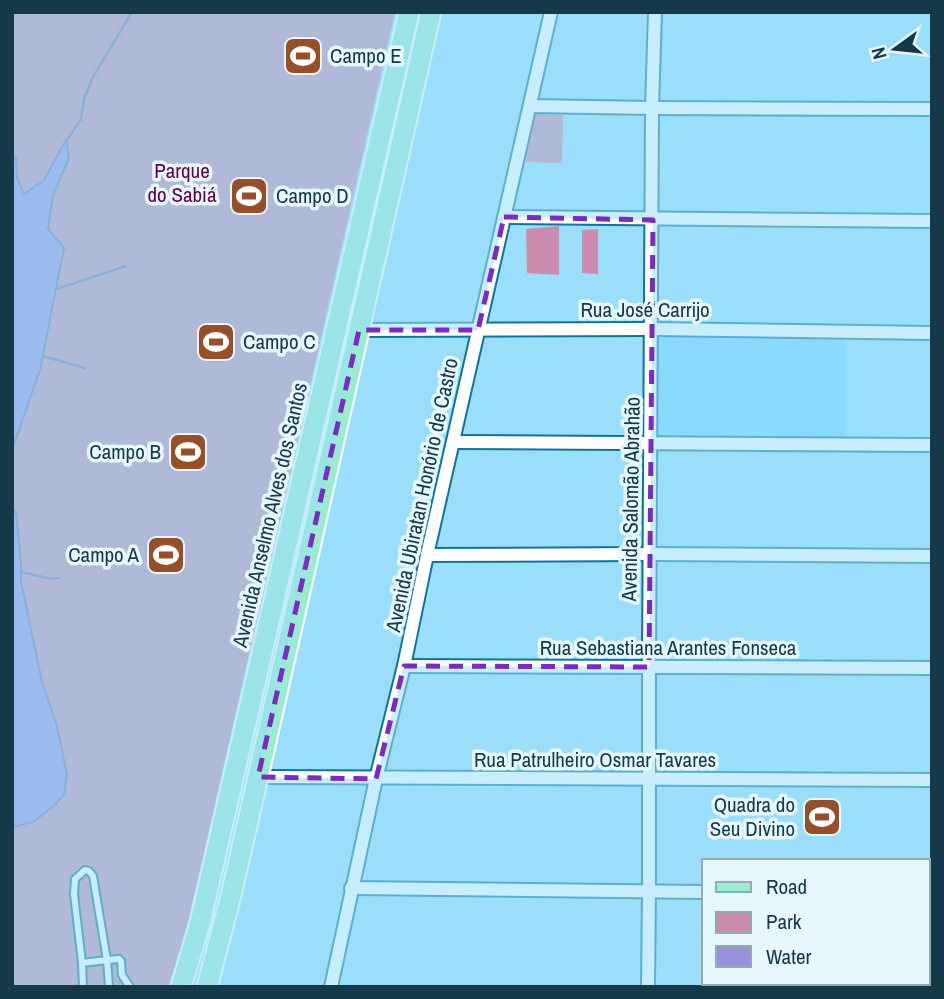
<svg xmlns="http://www.w3.org/2000/svg" width="944" height="999" font-family="'Archivo Narrow',sans-serif">
<rect width="100%" height="100%" fill="#9bdefb"/>
<polygon fill="#74d6fe" points="650,331 846,334 846,444 650,442"/>
<g fill="#cb8cad">
<polygon points="12,12 395,12 194,896 184,937 168,987 12,987"/>
<polygon points="534,113 563,115 562,163 525,162"/>
<polygon points="559,226 559,275 527,273 526,229"/>
<polygon points="598,229 598,274 582,273 582,230"/>
<polygon points="928,898 932,899 932,987 866,987 866,983 928,983"/>
</g>
<g fill="#9791de" stroke="#7077b1" stroke-width="2">
<polygon points="66,140 69,158 53,195 48,229 64,248 40,370 12,450 12,157 16,157 17,178 24,194 44,180"/>
<polygon points="12,508 16,513 21,563 21,582 42,682 57,726 67,775 64,794 55,805 33,822 12,827"/>
</g>
<g fill="none" stroke-linecap="round" stroke-linejoin="round">
<g stroke="#7077b1" stroke-width="2.5">
<polyline points="66,142 81,119 84,99 93,77 132,12"/>
<polyline points="56,289 126,266"/>
<polyline points="43,356 85,368"/>
<polyline points="21,572 52,579 59,578"/>
</g>
<defs>
<g id="service">
<polyline points="82,963 74,894 75,879 85,870 89,871 93,876 107,960 119,959 121,961 122,975 130,987"/>
<polyline points="83,987 82,963 107,960 109,987"/>
</g>
<g id="minor">
<polyline points="530,106 652,108 932,109"/>
<polyline points="504,217 932,221"/>
<polyline points="359,330 651,329 932,333"/>
<polyline points="453,442 932,445"/>
<polyline points="427,555 649,554 932,556"/>
<polyline points="404,666 932,668"/>
<polyline points="258,777 932,780"/>
<polyline points="351,888 704,892"/>
<polyline points="928,892 932,892"/>
<polyline points="331,987 376,779 404,666 427,555 551,12"/>
<polyline points="648,987 649,892 649,667 652,108 655,12"/>
<polyline points="856,987 856,983"/>
</g>
<g id="primary">
<polyline points="181,987 200,923 409,12"/>
<polyline points="207,987 230,900 258,777 431,12"/>
</g>
</defs>
<use href="#service" stroke="#0e7596" stroke-width="10"/>
<use href="#minor" stroke="#0e7596" stroke-width="16"/>
<use href="#primary" stroke="#fff" stroke-width="23"/>
<use href="#service" stroke="#fff" stroke-width="6"/>
<use href="#minor" stroke="#fff" stroke-width="12"/>
<use href="#primary" stroke="#9aecd0" stroke-width="19"/>
</g>
<path d="M0 0H944V999H0ZM504 217 653 220 649 667 404 666 376 779 258 777 359 330H478Z" fill="#9bdefb" fill-opacity=".55" fill-rule="evenodd"/>
<path fill="none" stroke="#7b2cbf" stroke-width="5" stroke-dasharray="14 9" stroke-linejoin="round" d="M504 217 653 220 649 667 404 666 376 779 258 777 359 330H478Z"/>
<defs>
<symbol id="stadium-square" viewBox="-11 -11 22 22"><rect x="-9" y="-9" width="18" height="18" rx="4" fill="#964f29" stroke="#e7f7fe"/><path d="M0-5a6.5 5 0 1 0 0 10a6.5 5 0 1 0 0-10ZM-3.5-1.8h7v3.6h-7Z" fill="#fff"/></symbol>
</defs>
<g fill-rule="evenodd">
<use href="#stadium-square" x="281" y="34" width="44" height="44"/>
<use href="#stadium-square" x="227" y="174" width="44" height="44"/>
<use href="#stadium-square" x="194" y="320" width="44" height="44"/>
<use href="#stadium-square" x="166" y="430" width="44" height="44"/>
<use href="#stadium-square" x="144" y="533" width="44" height="44"/>
<use href="#stadium-square" x="800" y="795" width="44" height="44"/>
</g>
<g text-anchor="middle" stroke-width="7" stroke-linejoin="round" paint-order="stroke">
<g font-size="21" fill="#143948" stroke="#e7f7fe" text-anchor="start">
<text x="330" y="63">Campo E</text>
<text x="276" y="203">Campo D</text>
<text x="243" y="349">Campo C</text>
<text x="161" y="459" text-anchor="end">Campo B</text>
<text x="139" y="562" text-anchor="end">Campo A</text>
<text x="795" y="812" text-anchor="end">Quadra do<tspan x="795" dy="24">Seu Divino</tspan></text>
</g>
<g font-size="21" fill="#660046" stroke="#e7f7fe">
<text x="182" y="178">Parque<tspan x="182" dy="24">do Sabiá</tspan></text>
</g>
<g font-size="21" fill="#143948" stroke="#e7f7fe">
<text x="645" y="317">Rua José Carrijo</text>
<text transform="translate(422 495) rotate(-78)" y="7">Avenida Ubiratan Honório de Castro</text>
<text transform="translate(631 499) rotate(-89)" y="7">Avenida Salomão Abrahão</text>
<text transform="translate(270 515) rotate(-77)" y="7">Avenida Anselmo Alves dos Santos</text>
<text x="668" y="655">Rua Sebastiana Arantes Fonseca</text>
<text x="595" y="767">Rua Patrulheiro Osmar Tavares</text>
</g>
</g>
<rect width="944" height="999" fill="none" stroke="#143948" stroke-width="28"/>
<rect x="702" y="859" width="228" height="126" fill="#e7f7fe" stroke="#93abb5" stroke-width="2"/>
<rect x="716" y="882" width="35" height="10" fill="#9aecd0" stroke="#93abb5" stroke-width="2"/>
<text x="766" y="894" font-size="21" fill="#143948">Road</text>
<rect x="716" y="912" width="35" height="21" fill="#cb8cad" stroke="#93abb5" stroke-width="2"/>
<text x="766" y="929" font-size="21" fill="#143948">Park</text>
<rect x="716" y="946" width="35" height="21" fill="#9791de" stroke="#93abb5" stroke-width="2"/>
<text x="766" y="964" font-size="21" fill="#143948">Water</text>
<g transform="translate(895 49) rotate(255)" stroke="#e7f7fe" stroke-width="5" paint-order="stroke">
<path d="M0-5L12 26L0 18L-12 26Z" fill="#143948"/>
<text y="-10" font-size="19" font-weight="bold" text-anchor="middle" fill="#143948">N</text>
</g>
</svg>
